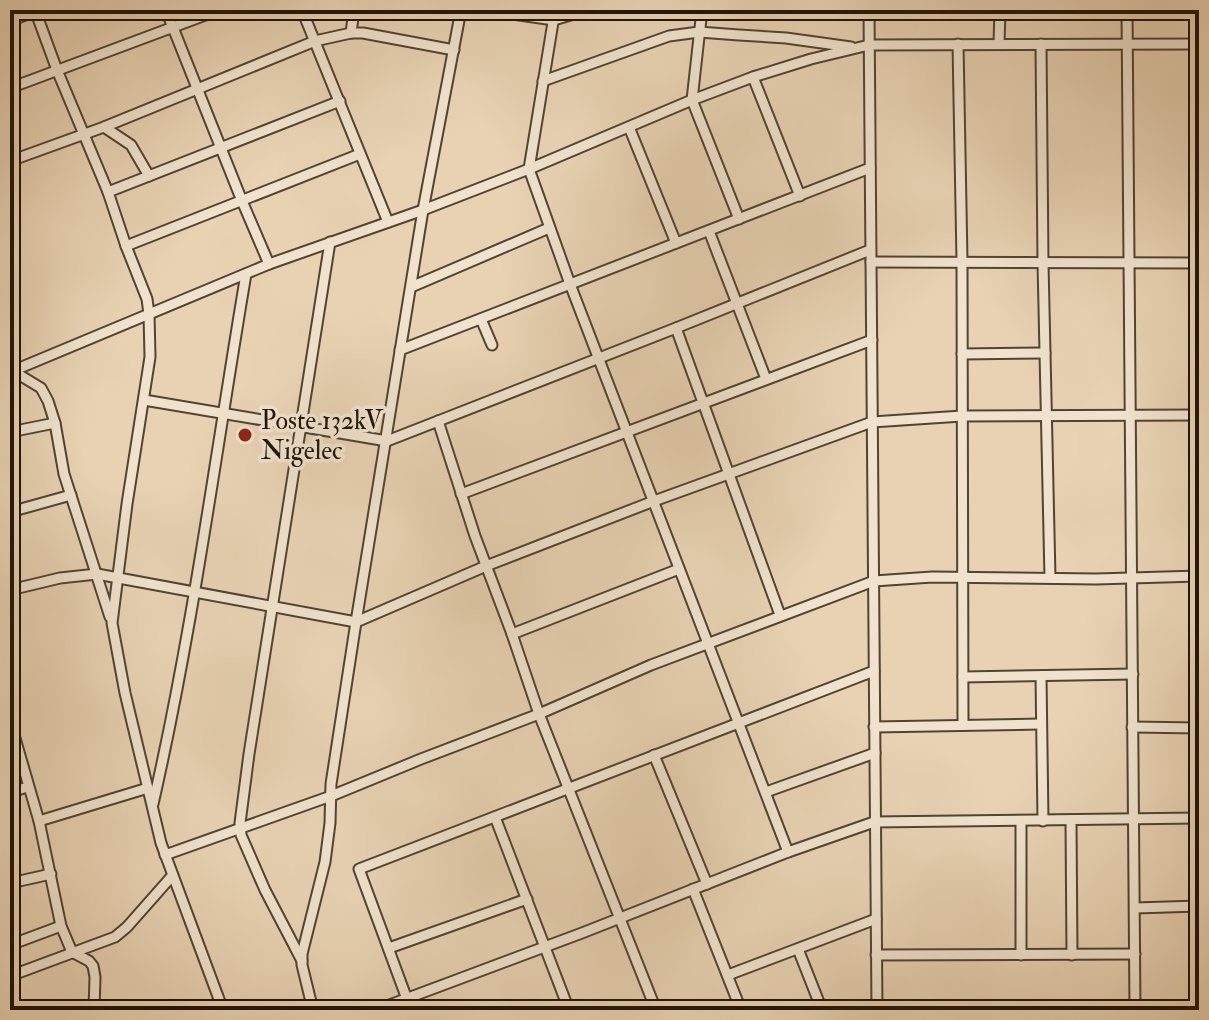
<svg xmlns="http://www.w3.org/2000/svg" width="1209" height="1020" font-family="'IM FELL Double Pica',serif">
<rect width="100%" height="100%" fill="#e8d2b2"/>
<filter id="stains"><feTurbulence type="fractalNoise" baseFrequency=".0025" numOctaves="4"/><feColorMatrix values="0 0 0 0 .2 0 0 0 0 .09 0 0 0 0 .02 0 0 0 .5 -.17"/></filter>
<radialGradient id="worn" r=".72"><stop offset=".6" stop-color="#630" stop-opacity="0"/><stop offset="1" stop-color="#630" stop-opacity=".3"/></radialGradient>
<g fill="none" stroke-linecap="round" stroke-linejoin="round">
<defs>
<g id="minor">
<polyline points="35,10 57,70 108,192 126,246 147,299 149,314 150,357 127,504 112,623 125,693 161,843 223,1010"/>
<polyline points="166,10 242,201 269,264"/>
<polyline points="302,10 388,222"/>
<polyline points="485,10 554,20 587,10"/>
<polyline points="555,10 529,169 570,284 788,852"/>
<polyline points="702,10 692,100 739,219"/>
<polyline points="869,10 877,1010"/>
<polyline points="1127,10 1135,1010"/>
<polyline points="10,21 36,11"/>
<polyline points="351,33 354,10"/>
<polyline points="958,44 962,261 963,725"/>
<polyline points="999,44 1000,10"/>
<polyline points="1041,44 1043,263 1050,578"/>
<polyline points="753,77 800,196"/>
<polyline points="543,81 669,36 699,32 739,35 786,38 851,47"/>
<polyline points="10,88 219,10"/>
<polyline points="104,127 131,145 149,176"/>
<polyline points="629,127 676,243"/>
<polyline points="10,161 104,127 315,41 351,33 363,33 454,50"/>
<polyline points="108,192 340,101"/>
<polyline points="709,231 766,379"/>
<polyline points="126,246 360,154"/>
<polyline points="871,262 1199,263"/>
<polyline points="411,287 549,228"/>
<polyline points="481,319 492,345"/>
<polyline points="676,328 780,615"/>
<polyline points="400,350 870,168"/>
<polyline points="962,354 1045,353"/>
<polyline points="13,371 41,388 48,401 55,423 64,474 110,617"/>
<polyline points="10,372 269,264 423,210 529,169 692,100 753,77 811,59 869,45 1199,44"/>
<polyline points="144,400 387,441 676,328 870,250"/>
<polyline points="438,421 475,536 512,634 539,714 656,1010"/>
<polyline points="10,432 55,423"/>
<polyline points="461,494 872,340"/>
<polyline points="10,512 71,495"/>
<polyline points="10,590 60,578 97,574 356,622 486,566 654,501 872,422 962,416 1199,415"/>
<polyline points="512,634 679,569"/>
<polyline points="1041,676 1043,821"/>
<polyline points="963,677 1133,674"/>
<polyline points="10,721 39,821 61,926 72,952 89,961 93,966 95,977 94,1010"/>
<polyline points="874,727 1041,724"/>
<polyline points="1132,727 1199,728"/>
<polyline points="654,755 707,884"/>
<polyline points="10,792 28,787"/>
<polyline points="766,792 875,753"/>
<path d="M153 804C193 629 216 451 246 274"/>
<polyline points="495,817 569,1010"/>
<polyline points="1071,820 1072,955"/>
<polyline points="39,821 148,788"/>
<polyline points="165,855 331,796 421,759 539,714 651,665 874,581 932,577 1096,579 1199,576"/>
<polyline points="10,864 15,882"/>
<polyline points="10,886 15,882 51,874"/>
<polyline points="693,889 741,1010"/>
<polyline points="1135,908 1199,906"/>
<polyline points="10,945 61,926"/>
<polyline points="389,948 527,899"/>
<polyline points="798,949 822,1010"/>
<polyline points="876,955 1135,954"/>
<polyline points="1021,955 1021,821"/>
<polyline points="302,961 265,890 241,835 240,823 249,754 330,242"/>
<polyline points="728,975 876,919"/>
<polyline points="10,976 115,937 127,927 172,876"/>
<polyline points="313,1010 302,965 302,954 325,862 330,823 331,784 356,622 423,210 461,10"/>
<polyline points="376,1010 582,933 788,852 874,822 1199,818"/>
<polyline points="411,1010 359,869 874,671"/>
</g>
</defs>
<use href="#minor" stroke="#504436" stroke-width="13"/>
<use href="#minor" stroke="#f0e2cd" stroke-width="9"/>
</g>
<circle fill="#8f2418" stroke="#f0e2cd" stroke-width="3" cx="245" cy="435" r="8"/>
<g text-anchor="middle" stroke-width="7" stroke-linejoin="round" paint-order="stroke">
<g font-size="26" fill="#1e140c" stroke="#f0e2cd" text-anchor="start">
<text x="261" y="429">Poste 132kV<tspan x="261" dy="30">Nigelec</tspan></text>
</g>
</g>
<rect width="1209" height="1020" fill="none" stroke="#e8d2b2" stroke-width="40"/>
<rect x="12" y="12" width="1185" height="996" fill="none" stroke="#1e140c" stroke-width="4"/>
<rect x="20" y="20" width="1169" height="980" fill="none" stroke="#1e140c" stroke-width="2"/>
<rect width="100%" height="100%" filter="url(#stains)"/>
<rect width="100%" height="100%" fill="url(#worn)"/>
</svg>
